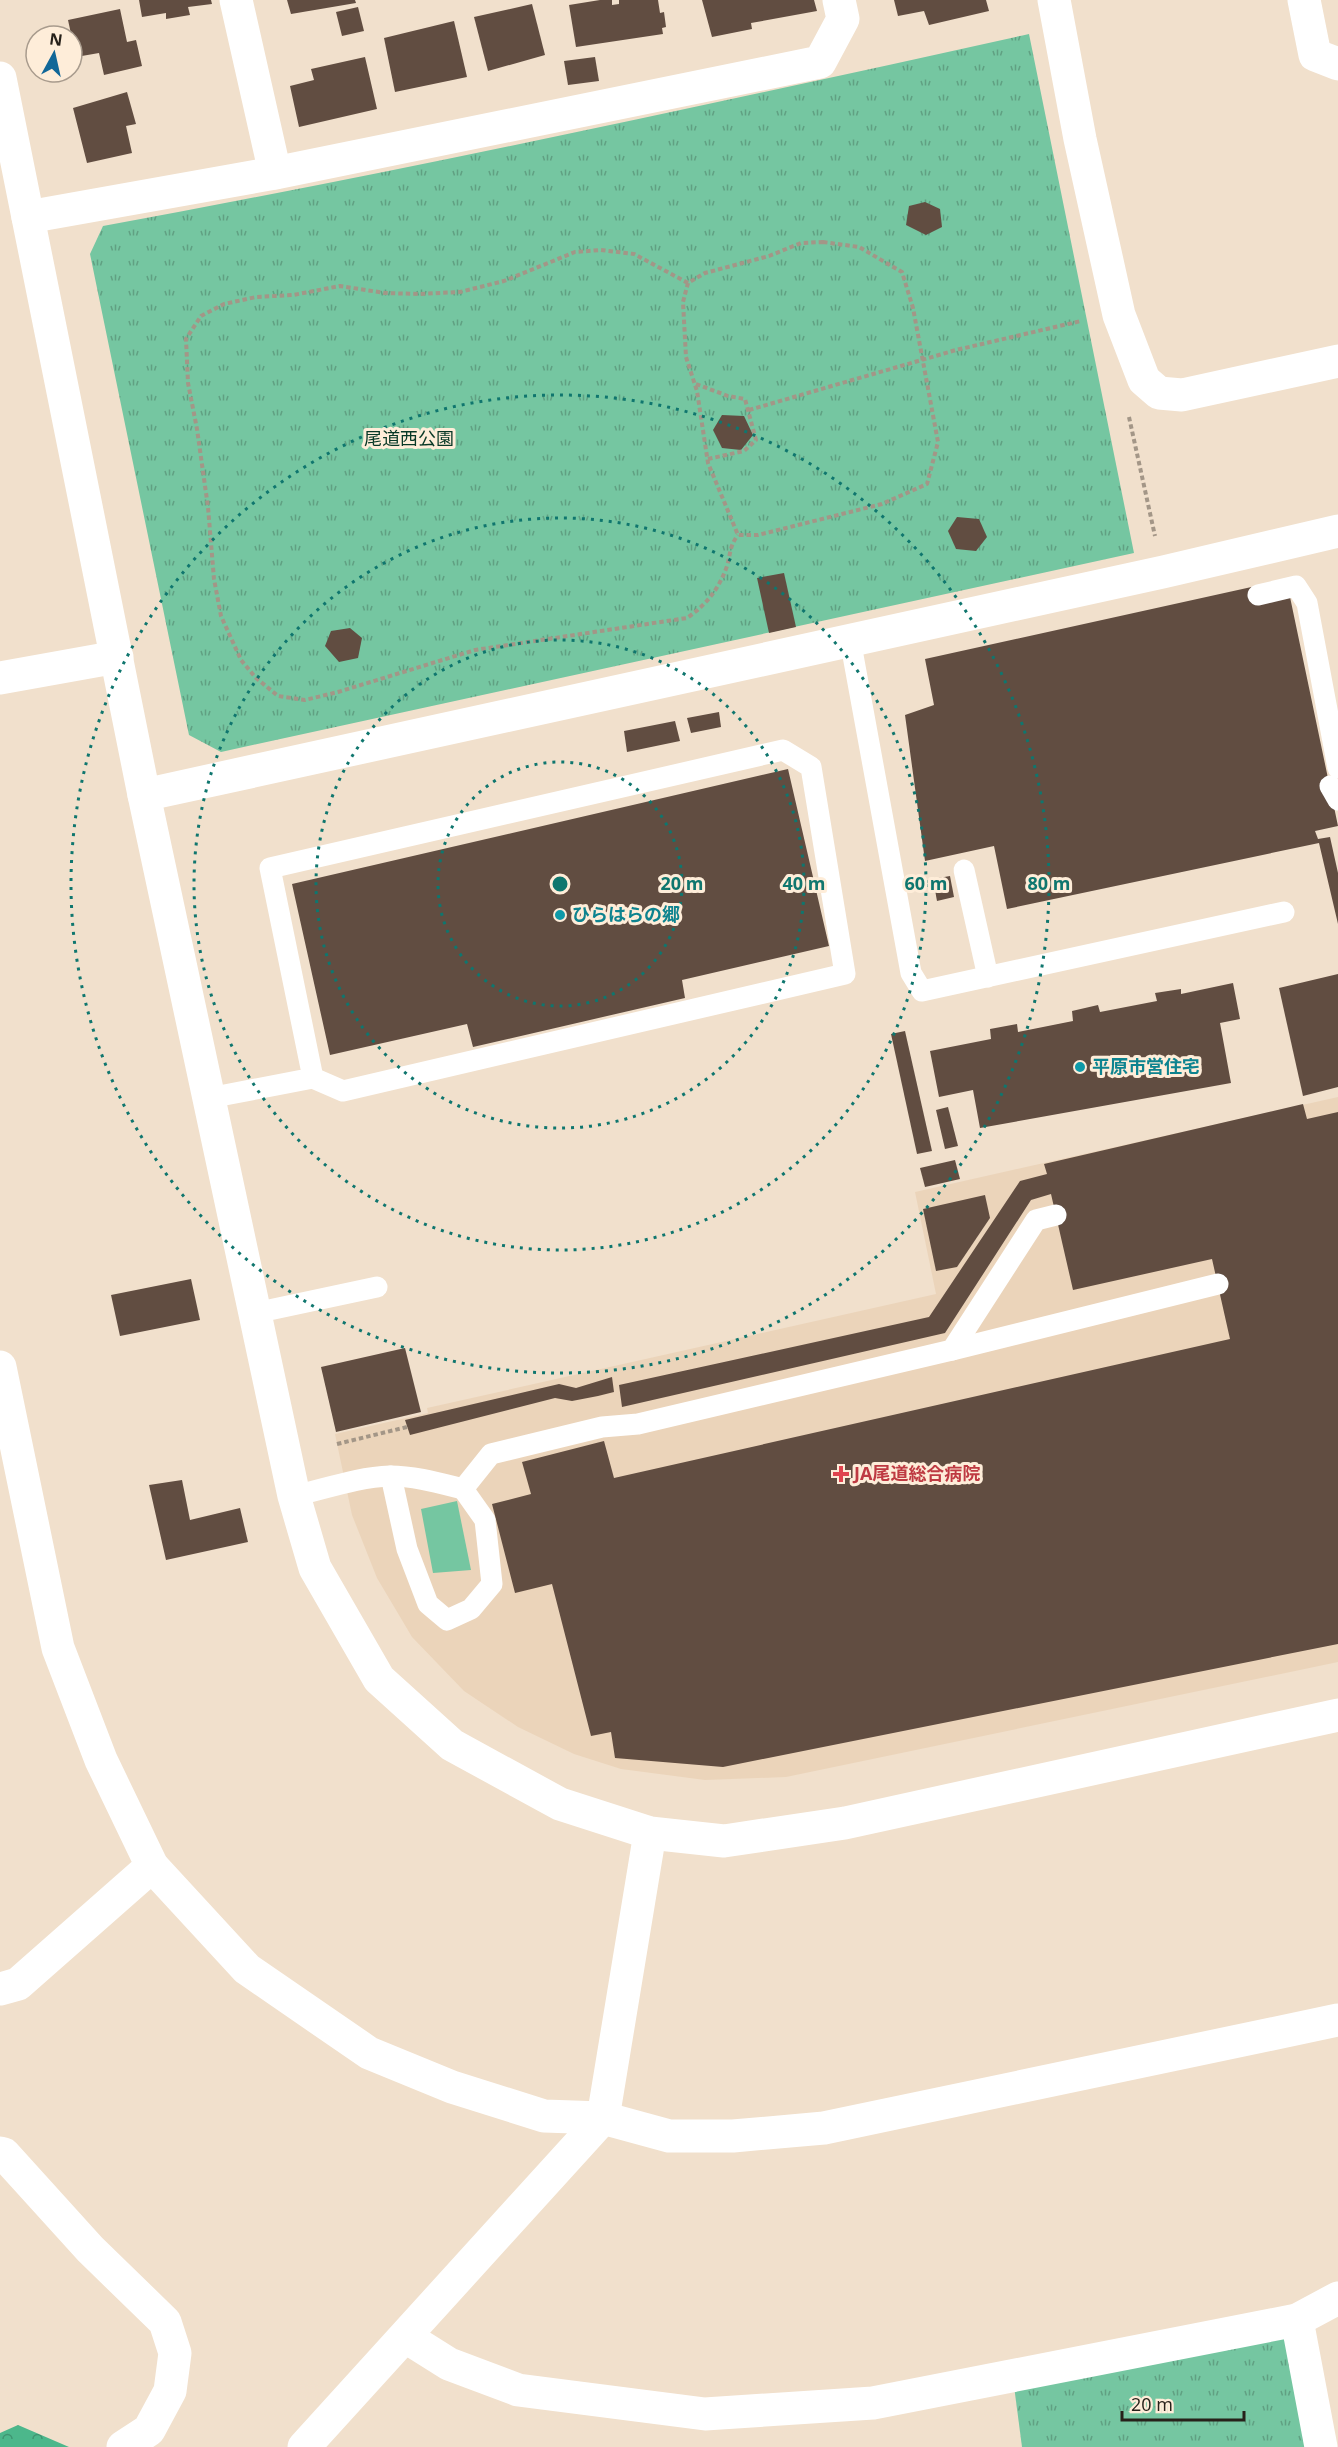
<svg xmlns="http://www.w3.org/2000/svg" width="1338" height="2447" font-family="'Open Sans','Noto Sans JP',sans-serif">
<defs>
<pattern id="forest-crowns" width="20" height="18" patternUnits="userSpaceOnUse" patternTransform="scale(1.5)"><rect width="20" height="18" fill="#4cb78b"/><path d="M2 6a3 3 0 1 1 6 0M12 15a3 3 0 1 1 6 0" fill="none" stroke="#3f9471"/></pattern>
<pattern id="park-tufts" width="24" height="20" patternUnits="userSpaceOnUse" patternTransform="scale(1.5)"><rect width="24" height="20" fill="#75c6a1"/><path d="M3 7l-1-3M5 7V3M7 7l1-3M15 17l-1-3M17 17v-4M19 17l1-3" fill="none" stroke="#60a082"/></pattern>
</defs>
<rect width="100%" height="100%" fill="#f1e0cc"/>
<polygon fill="#ebd4ba" points="1338,1097 1338,1662 786,1777 705,1780 621,1769 574,1754 518,1727 464,1691 412,1637 377,1578 352,1515 335,1434 428,1413 427,1408 936,1294 915,1192"/>
<polygon fill="#75c6a1" points="457,1501 471,1570 433,1573 421,1509"/>
<polygon fill="url(#forest-crowns)" points="18,2425 69,2447 0,2447 0,2433"/>
<g fill="url(#park-tufts)">
<path d="M1029 34 1134 553 221 752 189 735 90 254 103 226C413 169 721 102 1029 34Z"/>
<polygon points="1288,2336 1313,2447 1022,2447 1014,2386"/>
</g>
<g fill="#614d41">
<polygon points="139,0 211,0 212,4 188,7 190,15 166,19 166,13 142,17"/>
<polygon points="287,0 355,0 356,3 291,14"/>
<polygon points="600,0 612,0 612,5 619,4 619,0 658,0 660,13 664,12 666,27 662,28 663,34 576,47 569,5"/>
<polygon points="702,0 814,0 817,11 751,23 752,29 712,37"/>
<polygon points="894,0 986,0 989,11 929,25 924,11 898,16"/>
<polygon points="532,4 545,55 488,71 474,17"/>
<polygon points="358,7 364,31 342,36 336,12"/>
<polygon points="120,9 127,42 136,40 142,66 104,75 99,53 76,57 68,20"/>
<polygon points="454,21 467,77 395,92 384,38"/>
<polygon points="365,57 377,109 299,127 290,86 314,80 311,69"/>
<polygon points="595,57 599,81 568,85 564,61"/>
<polygon points="127,92 136,124 126,126 132,153 87,163 73,108"/>
<polygon points="925,202 940,209 942,227 926,235 906,225 909,206"/>
<polygon points="722,415 744,416 753,435 741,450 722,448 713,430"/>
<polygon points="957,517 979,519 987,537 976,551 956,549 948,531"/>
<polygon points="784,573 796,627 769,633 757,578"/>
<polygon points="1256,586 1290,597 1338,826 1315,831 1318,839 1330,837 1338,873 1338,924 1319,843 1007,909 994,846 925,861 905,715 934,705 925,659"/>
<polygon points="350,628 362,638 358,658 339,662 325,646 331,631"/>
<polygon points="719,712 721,727 691,733 687,718"/>
<polygon points="675,721 680,741 627,752 624,731"/>
<polygon points="788,769 829,946 682,980 685,998 473,1047 467,1024 330,1055 292,884"/>
<polygon points="950,876 954,897 937,901 933,879"/>
<polygon points="1338,974 1338,1087 1303,1096 1279,988"/>
<polygon points="1233,983 1240,1019 1220,1023 1231,1083 980,1128 973,1090 939,1097 930,1051 991,1039 990,1029 1017,1024 1018,1032 1073,1021 1072,1011 1098,1005 1100,1012 1157,1001 1155,993 1181,989 1181,994"/>
<polygon points="905,1031 932,1151 917,1154 891,1034"/>
<polygon points="1303,1104 1307,1119 1338,1112 1338,1644 723,1767 615,1758 611,1732 591,1736 552,1584 515,1593 492,1504 531,1494 522,1462 604,1441 614,1478 1230,1339 1212,1259 1073,1290 1051,1194 1031,1200 945,1333 622,1407 619,1385 929,1317 1020,1181 1047,1174 1044,1164"/>
<polygon points="948,1107 958,1146 945,1149 936,1110"/>
<polygon points="955,1160 960,1179 925,1187 920,1168"/>
<polygon points="985,1195 990,1218 957,1267 936,1271 923,1209"/>
<polygon points="191,1279 200,1320 120,1336 111,1295"/>
<polygon points="405,1348 421,1412 336,1432 321,1367"/>
<polygon points="612,1377 614,1392 598,1396 572,1401 555,1398 410,1435 405,1420 559,1384 576,1388"/>
<polygon points="182,1480 190,1520 240,1508 248,1542 166,1560 149,1485"/>
</g>
<g fill="none" stroke-linecap="round" stroke-linejoin="round">
<g stroke="#a39687" stroke-width="4" stroke-dasharray="4.5 3" stroke-linecap="butt">
<polygon points="823,242 859,247 902,272 913,308 938,442 927,484 882,504 758,535 738,535 708,463 697,391 686,357 683,302 688,283 705,273 769,256 801,243"/>
<path d="M688 283 634 254 601 250 575 252 504 281 460 292 419 294 385 293 340 286 293 295 256 297 224 304 201 316 186 339 188 383 197 429 208 507 214 579 221 616 241 660 256 678 278 696 305 700 338 692 475 650 687 618C706 605 719 589 727 566 731 553 729 547 738 535"/>
<polyline points="696,384 728,396 745,399 756,440 744,451 708,459"/>
<polyline points="749,410 956,350 1081,321"/>
<polyline points="1129,417 1155,536"/>
<polyline points="337,1444 407,1427"/>
</g>
<g stroke="#fff" stroke-width="21">
<polyline points="1258,595 1296,586 1307,603 1338,768"/>
<polyline points="850,639 911,973 922,991 1284,912"/>
<polyline points="1330,786 1338,800"/>
<polyline points="964,870 988,977"/>
<polyline points="209,1098 313,1078 270,868 783,750 811,767 845,974 343,1091 313,1078"/>
<polyline points="255,1313 377,1287"/>
<polyline points="952,1350 1218,1284"/>
<polyline points="391,1476 407,1549 428,1604 447,1620 471,1609 492,1584 485,1520 463,1489"/>
<path d="M294 1496C325 1489 358 1477 390 1476 415 1476 439 1483 463 1489L491 1454 602 1427 638 1424 952 1350 1036 1220 1056 1215"/>
</g>
<g stroke="#fff" stroke-width="33">
<polyline points="236,0 275,173"/>
<polyline points="1054,0 1080,139 1119,315 1144,380 1159,393 1182,395 1338,361"/>
<polyline points="1304,0 1315,55 1338,64"/>
<polyline points="28,217 275,173 820,62 843,19 839,0"/>
<polyline points="0,678 117,657"/>
<polyline points="144,795 1163,572 1338,531"/>
<polyline points="0,1367 58,1648 101,1760 152,1866 247,1969 369,2053 452,2087 544,2116 603,2118 669,2136 733,2136 824,2128 1338,2020"/>
<polyline points="0,1989 18,1984 152,1866"/>
<polyline points="0,2153 4,2154 90,2249 165,2322 175,2353 170,2391 149,2430 123,2447"/>
<polyline points="1297,2320 1321,2447"/>
<polyline points="406,2337 449,2364 518,2390 705,2414 873,2403 1297,2320 1338,2298"/>
<polyline points="304,2447 603,2118 650,1833"/>
</g>
<polyline stroke="#fff" stroke-width="33" points="0,78 144,795 294,1496 315,1568 379,1679 452,1745 560,1804 650,1833 724,1841 845,1823 1338,1715"/>
</g>
<g fill="none" stroke="#0f766e" stroke-width="3" stroke-dasharray="3 6">
<circle cx="560" cy="884" r="122"/>
<circle cx="560" cy="884" r="244"/>
<circle cx="560" cy="884" r="366"/>
<circle cx="560" cy="884" r="489"/>
</g>
<g fill="#0f9aa8" stroke="#feedd9" stroke-width="2">
<circle cx="560" cy="915" r="6"/>
<circle cx="1080" cy="1067" r="6"/>
</g>
<path fill="#e0444e" stroke="#feedd9" stroke-width="2" d="M838 1465h6v6h6v6h-6v6h-6v-6h-6v-6h6z"/>
<g text-anchor="middle" stroke-width="6" stroke-linejoin="round" paint-order="stroke">
<g font-size="18" fill="#083826" stroke="#feedd9">
<text x="409" y="445">尾道西公園</text>
</g>
<g font-size="18" font-weight="bold" fill="#0d838f" stroke="#feedd9" text-anchor="start">
<text x="572" y="921">ひらはらの郷</text>
<text x="1092" y="1073">平原市営住宅</text>
</g>
<g font-size="18" font-weight="bold" fill="#be3a42" stroke="#feedd9" text-anchor="start">
<text x="854" y="1480">JA尾道総合病院</text>
</g>
</g>
<circle cx="560" cy="884" r="9" fill="#0f766e" stroke="#feedd9" stroke-width="3"/>
<g font-size="18" text-anchor="middle" font-weight="bold" fill="#0f766e" stroke="#feedd9" stroke-width="6" stroke-linejoin="round" paint-order="stroke">
<text x="682" y="890">20 m</text>
<text x="804" y="890">40 m</text>
<text x="926" y="890">60 m</text>
<text x="1049" y="890">80 m</text>
</g>
<g transform="translate(54 54) rotate(8)"><circle r="28" fill="#feedd9" stroke="#a89b8d" stroke-width="1.5"/>
<path d="M0-4.5L10 22L0 15L-10 22Z" fill="#116798"/>
<text y="-9" font-size="16" font-weight="bold" text-anchor="middle" fill="#27211a">N</text>
</g>
<path d="M1122 2411v9h122v-9" fill="none" stroke="#27211a" stroke-width="3"/>
<text x="1131" y="2411" font-size="18" fill="#27211a" stroke="#feedd9" stroke-width="4.5" paint-order="stroke">20 m</text>
</svg>
